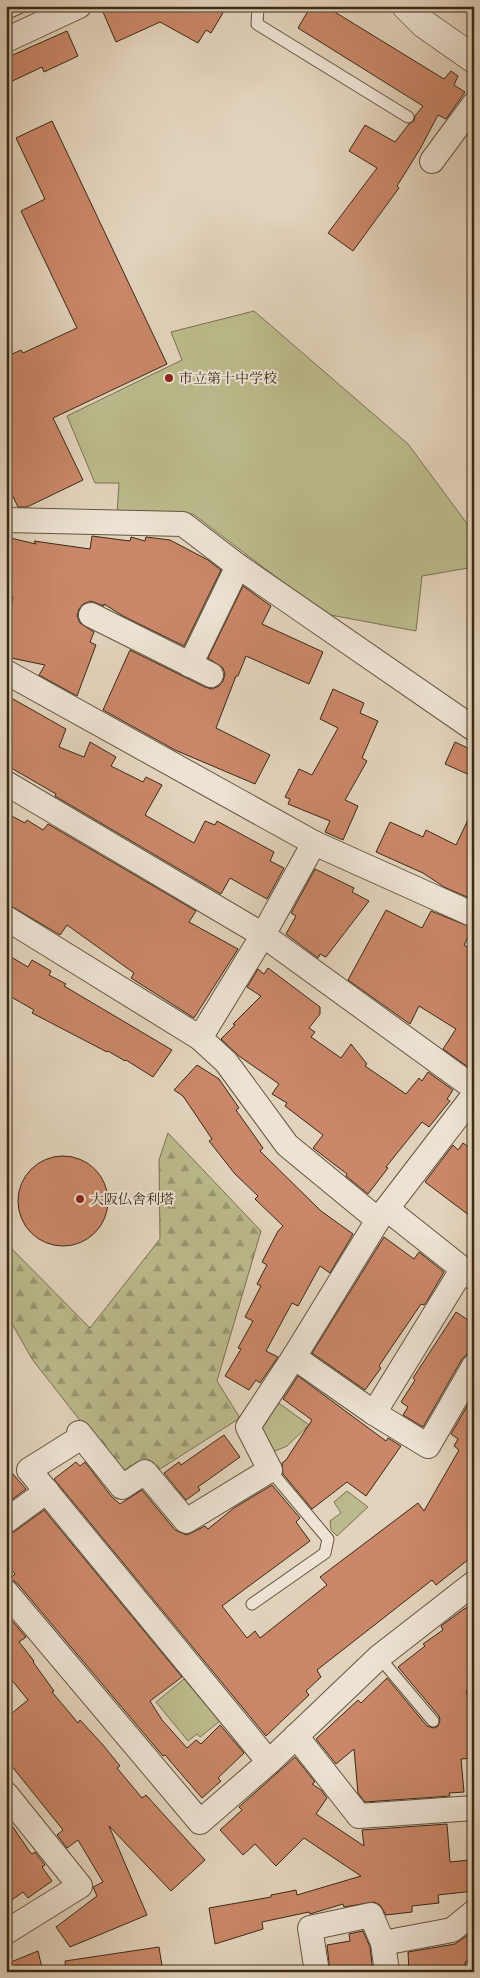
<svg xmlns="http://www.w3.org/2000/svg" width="480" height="1978" font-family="'IM FELL French Canon','Noto Serif JP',serif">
<defs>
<pattern id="forest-firs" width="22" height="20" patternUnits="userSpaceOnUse" patternTransform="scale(1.25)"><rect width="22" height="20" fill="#bbba8c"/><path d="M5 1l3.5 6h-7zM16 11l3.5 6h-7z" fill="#999771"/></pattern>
</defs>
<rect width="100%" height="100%" fill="#e3d3bc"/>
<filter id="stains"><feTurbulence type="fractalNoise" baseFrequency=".004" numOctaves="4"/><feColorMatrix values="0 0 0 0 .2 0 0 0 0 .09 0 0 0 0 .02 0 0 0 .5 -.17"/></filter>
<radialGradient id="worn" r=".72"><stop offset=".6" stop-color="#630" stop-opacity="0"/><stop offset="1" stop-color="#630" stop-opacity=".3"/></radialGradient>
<polygon fill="url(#forest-firs)" stroke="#7a7251" points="168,1133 261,1231 217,1381 240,1418 132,1487 32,1359 6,1313 6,1243 90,1328 160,1239 159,1160"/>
<g fill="#bbba8c" stroke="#7a7251">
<polygon points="254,311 408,444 474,533 474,567 422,576 416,631 325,614 193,514 117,514 119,483 95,483 67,416 182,360 171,332"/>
<polygon points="276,1401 309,1425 287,1446 275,1451 263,1448 257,1429"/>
<polygon points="347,1491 368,1507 337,1536 331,1530 330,1521 341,1513 334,1502"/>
<polygon points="184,1679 220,1721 200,1737 197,1734 188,1741 156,1702"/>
</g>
<g fill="#ca8769" stroke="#392a16">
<polygon points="116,6 227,6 211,33 206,30 198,43 160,22 116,42 103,12"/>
<polygon points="311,6 325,6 444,79 451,71 458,76 454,85 465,92 446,119 438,115 420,149 397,186 399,188 353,251 328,233 377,168 349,151 365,125 395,142 409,124 414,121 415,116 423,106 298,28"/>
<polygon points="67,31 78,56 44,72 42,67 6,84 6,58"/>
<polygon points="52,121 167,364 53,418 83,480 27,507 18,507 6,482 6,357 21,350 23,353 77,328 21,211 45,199 16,138"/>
<polygon points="92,536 130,541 131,537 145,541 146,537 170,540 208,560 221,570 184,646 123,616 104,604 104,606 91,601 83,604 79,609 77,616 80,623 94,632 90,642 96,645 77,696 39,675 45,665 6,657 6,635 13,597 6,596 6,537 36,544 34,541 90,549"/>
<polygon points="243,586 271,606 262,624 323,652 309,684 246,656 238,676 236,676 216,728 270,755 255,784 175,750 103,710 130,650 205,687 212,689 219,686 223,681 225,674 223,668 208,658"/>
<polygon points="333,689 364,703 360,713 378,721 362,758 367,761 345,800 358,806 343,840 325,832 330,821 288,804 290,799 285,797 299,769 312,775 338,728 320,719"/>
<polygon points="6,695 66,729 59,747 84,757 90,742 116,757 111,766 143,782 146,777 162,785 145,815 194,843 205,821 215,825 217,821 274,852 270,861 284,868 267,899 230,878 221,894 55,796 56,794 6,765"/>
<polygon points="455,742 474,751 474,777 445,764"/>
<polygon points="474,807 474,900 444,887 423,873 376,852 390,822 423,837 426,830 456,845"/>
<polygon points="6,813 25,823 27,820 43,830 48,824 196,911 189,922 238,949 194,1018 131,978 134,973 67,925 60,935 6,903"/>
<polygon points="315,869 354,888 352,892 369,901 326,957 320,954 318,958 286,934 296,916 291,913"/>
<polygon points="386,910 422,928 431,911 473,928 464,945 474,951 474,1059 468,1067 443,1049 456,1029 419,1006 410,1024 348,980"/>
<polygon points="6,954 28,967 32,960 51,971 49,975 66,984 64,986 172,1050 153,1077 126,1060 125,1061 108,1051 107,1052 32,1013 34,1010 6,994"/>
<polygon points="268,968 320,1007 320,1014 309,1028 315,1032 311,1037 341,1058 351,1044 367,1064 365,1066 406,1094 419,1078 422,1081 428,1072 453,1090 447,1099 450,1101 429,1127 422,1122 386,1167 388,1168 368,1194 346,1176 347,1174 313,1148 323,1135 285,1106 287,1103 272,1094 279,1084 239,1056 221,1039 235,1025 233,1024 261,996 247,987 258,969 264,974"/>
<polygon points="197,1065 219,1079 239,1108 236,1110 263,1148 260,1151 321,1211 353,1234 330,1273 320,1266 298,1306 292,1303 266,1351 278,1357 260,1383 256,1380 249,1390 225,1376 241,1349 238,1348 253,1321 245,1317 261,1286 257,1284 267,1265 262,1262 278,1231 283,1226 255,1199 258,1196 235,1174 209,1141 212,1139 183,1096 174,1090"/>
<polygon points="463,1143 474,1151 474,1219 425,1182 453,1145 458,1150"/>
<circle cx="63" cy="1201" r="45"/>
<polygon points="384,1237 414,1259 419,1252 444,1272 427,1301 424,1305 421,1304 389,1351 379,1366 381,1368 365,1390 312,1353"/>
<polygon points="456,1312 474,1324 474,1352 467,1354 462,1359 423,1427 403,1415 408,1407 401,1402 415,1380 413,1378"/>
<polygon points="298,1376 386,1441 388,1438 401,1446 366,1496 347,1482 312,1509 283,1474 282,1463 286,1460 312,1420 283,1399"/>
<polygon points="474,1394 474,1555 436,1585 432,1580 317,1670 321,1677 306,1691 309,1695 266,1736 54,1479 76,1462 80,1466 85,1462 111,1496 120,1504 142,1490 175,1530 187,1535 205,1526 208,1529 234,1508 272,1485 300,1518 296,1522 310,1541 222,1606 247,1638 255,1631 260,1638 327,1585 320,1577 418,1503 424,1511 459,1450 454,1446 458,1439 451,1434"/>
<polygon points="224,1435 240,1457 198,1487 200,1490 186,1500 164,1473 179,1462 181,1465"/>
<polygon points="6,1466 26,1489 6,1504"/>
<polygon points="44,1510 182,1677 150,1701 162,1720 187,1748 196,1740 201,1744 220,1725 244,1753 218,1778 221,1781 202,1798 165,1755 163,1756 17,1583 10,1579 15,1574 6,1563 6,1535 14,1532"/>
<polygon points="474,1604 474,1688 466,1692 474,1710 474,1758 461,1759 464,1792 449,1793 450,1796 365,1802 358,1793 354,1749 336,1764 316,1739 358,1700 361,1703 387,1678 427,1726 434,1728 438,1726 440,1720 439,1716 398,1667 425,1646 423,1644 443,1630 441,1626 464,1609"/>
<polygon points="6,1614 26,1637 19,1642 34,1661 33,1662 54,1691 52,1692 78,1723 80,1720 103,1745 120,1766 117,1768 142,1798 146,1795 205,1860 171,1891 109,1826 147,1915 70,1947 56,1927 97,1896 93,1887 103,1882 78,1840 67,1848 57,1835 63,1830 6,1759 6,1718 28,1700 6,1673"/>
<polygon points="295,1757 315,1782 312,1784 321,1790 327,1798 316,1814 364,1846 362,1830 447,1824 450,1862 470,1860 474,1891 438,1895 439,1903 412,1906 412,1912 386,1915 380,1905 374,1902 344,1907 343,1904 310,1914 309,1912 262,1922 263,1929 215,1944 209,1908 271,1897 271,1895 296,1890 297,1895 361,1876 304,1838 276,1866 255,1844 243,1855 220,1830 242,1810 239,1807"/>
<polygon points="6,1817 30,1852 32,1854 35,1852 45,1865 42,1867 52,1881 28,1898 23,1892 6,1904"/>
<polygon points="363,1931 370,1947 373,1972 330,1972 327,1945 350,1941 349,1934"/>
<polygon points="474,1934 474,1962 465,1962 466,1969 409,1972 408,1952 455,1944 468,1935"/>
<polygon points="159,1947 163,1972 66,1972 65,1961"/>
<polygon points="38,1951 43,1972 6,1972 6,1964"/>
</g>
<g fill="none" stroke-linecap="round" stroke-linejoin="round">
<defs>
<g id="lane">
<polyline points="262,6 258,8 257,24 408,117"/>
<polyline points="6,14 23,6"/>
<polyline points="252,1604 325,1553 328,1539 270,1470"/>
<polyline points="379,1657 433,1721"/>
</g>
<g id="street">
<polyline points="6,40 79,6"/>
<polyline points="432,161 474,104"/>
<polyline points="6,520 183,524 238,566 474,729"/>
<polyline points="91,615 211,675"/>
<polyline points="190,665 238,566"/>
<polyline points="6,672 314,843 474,915"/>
<polyline points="6,783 263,935 474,1088"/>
<polyline points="6,918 200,1038 226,1062 287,1145 378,1220"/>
<polyline points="200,1038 263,935 314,843"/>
<polyline points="387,1209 474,1278"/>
<polyline points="294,1357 374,1413 428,1446 474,1366"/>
<polyline points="374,1413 462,1270"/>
<polyline points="79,1433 122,1487 145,1472 186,1521 270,1470 248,1427 294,1357 378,1220 474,1095"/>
<polyline points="72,1443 29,1470 269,1762 379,1657 474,1583"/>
<polyline points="6,1521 47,1491"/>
<polyline points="6,1592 200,1822 269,1762"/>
<polyline points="296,1736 359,1816 474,1808"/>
<polyline points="6,1794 80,1886 6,1932"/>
<polyline points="383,1943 387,1972"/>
<polyline points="317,1972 310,1928 371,1915 383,1943 452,1930 474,1912"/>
</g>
<polyline id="secondary" points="406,6 424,24 474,59"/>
</defs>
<use href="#lane" stroke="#645440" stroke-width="13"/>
<use href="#street" stroke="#645440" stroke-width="26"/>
<use href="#secondary" stroke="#392a16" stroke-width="29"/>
<use href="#lane" stroke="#ede2d3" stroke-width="11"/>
<use href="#street" stroke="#ede2d3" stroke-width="24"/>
<use href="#secondary" stroke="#ede2d3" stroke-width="28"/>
</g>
<g fill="#8f2418" stroke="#ede2d3" stroke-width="2">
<circle cx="169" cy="378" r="5"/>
<circle cx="80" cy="1199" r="5"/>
</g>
<g text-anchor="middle" stroke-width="4" stroke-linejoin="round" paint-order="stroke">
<g font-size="14" fill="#392a16" stroke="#ede2d3" text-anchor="start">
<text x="179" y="383">市立第十中学校</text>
<text x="90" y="1204">大阪仏舎利塔</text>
</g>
</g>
<rect width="480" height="1978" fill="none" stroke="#e3d3bc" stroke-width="25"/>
<rect x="8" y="8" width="465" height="1963" fill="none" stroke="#392a16" stroke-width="2.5"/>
<rect x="12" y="12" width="455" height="1953" fill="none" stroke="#392a16"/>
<rect width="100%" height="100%" filter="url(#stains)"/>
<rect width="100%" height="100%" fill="url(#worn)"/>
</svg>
